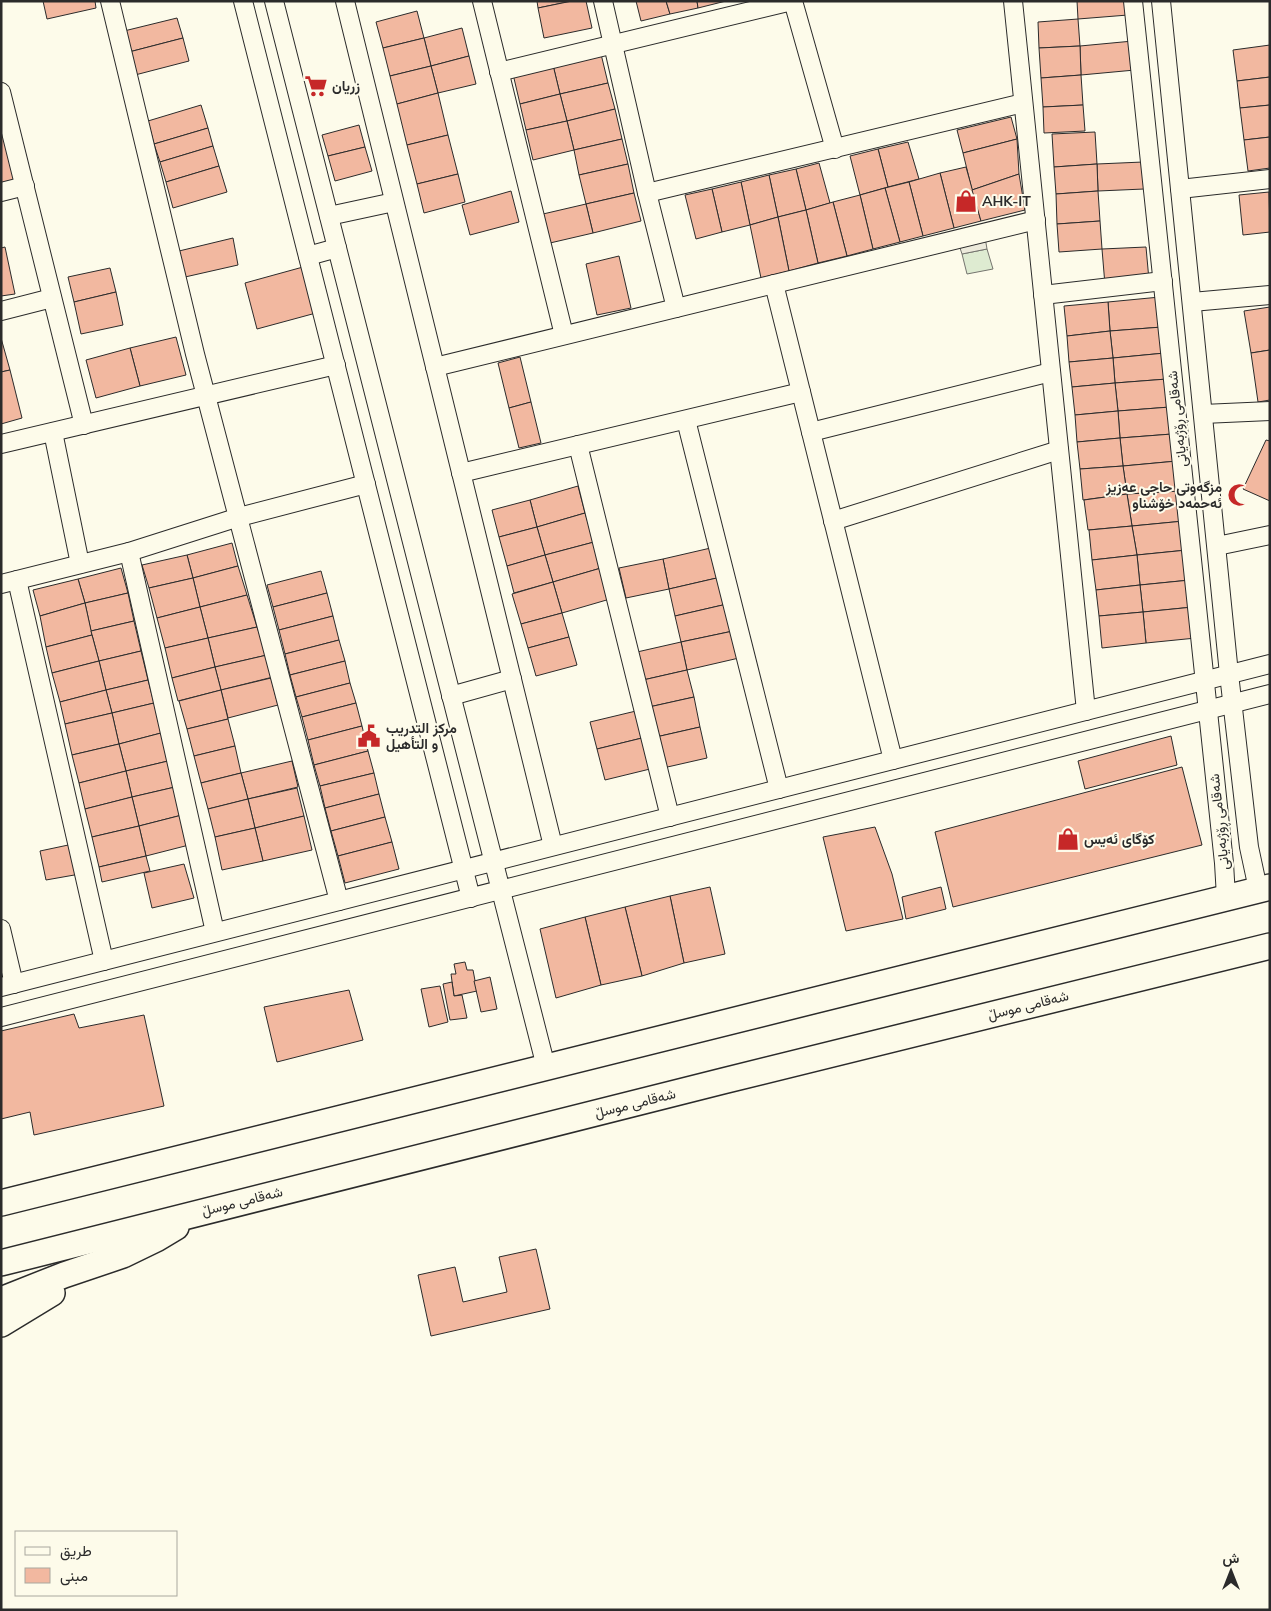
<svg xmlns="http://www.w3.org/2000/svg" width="1271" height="1611" font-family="Mulish,Vazirmatn,sans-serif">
<rect width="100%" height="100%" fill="#fdfbea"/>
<polygon fill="#deebd1" stroke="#74746e" points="987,249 993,269 967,274 962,254"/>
<polygon fill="#eceadb" stroke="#74746e" points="985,237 987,249 962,254 958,242"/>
<g fill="#f2b8a0" stroke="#2b2b2b">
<polygon points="43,1 95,1 96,8 47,19"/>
<polygon points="537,1 572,1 538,8"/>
<polygon points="572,1 586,1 592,28 544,38 538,8"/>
<polygon points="636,1 666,1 670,14 641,21"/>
<polygon points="666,1 697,1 698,8 670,14"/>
<polygon points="697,1 726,1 698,8"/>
<polygon points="1077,1 1127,1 1128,15 1078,19"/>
<polygon points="417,11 424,38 383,48 376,22"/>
<polygon points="177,18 183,38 129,52 124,31"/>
<polygon points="1078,19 1080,46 1039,48 1038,22"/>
<polygon points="462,28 469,56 431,66 424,38"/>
<polygon points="183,38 189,61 135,75 129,52"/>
<polygon points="424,38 431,66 390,76 383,48"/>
<polygon points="1133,41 1135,70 1081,75 1080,46"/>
<polygon points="1270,45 1270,77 1237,81 1233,50"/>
<polygon points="1080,46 1081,75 1041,78 1039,48"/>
<polygon points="601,54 608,83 560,94 553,65"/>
<polygon points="469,56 476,84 438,93 431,66"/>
<polygon points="553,65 560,94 520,104 513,74"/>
<polygon points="431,66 438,93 397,104 390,76"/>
<polygon points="1081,75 1083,105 1043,107 1041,78"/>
<polygon points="1270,77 1270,105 1240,108 1237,81"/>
<polygon points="608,83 615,109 567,121 560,94"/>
<polygon points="438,93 448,135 407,145 397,104"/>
<polygon points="560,94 567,121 526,130 520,104"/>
<polygon points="201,105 208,128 154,144 148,121"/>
<polygon points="1083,105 1085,131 1044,133 1043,107"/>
<polygon points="1270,105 1270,137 1244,140 1240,108"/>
<polygon points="615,109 622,139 574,150 567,121"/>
<polygon points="1011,117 1017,139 963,153 957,130"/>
<polygon points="567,121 574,150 533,160 526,130"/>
<polygon points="359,125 365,147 328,156 322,135"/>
<polygon points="208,128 213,146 160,162 154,144"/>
<polygon points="8,129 20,178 1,183 1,131"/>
<polygon points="1095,132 1097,164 1054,167 1052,134"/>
<polygon points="448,135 458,174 417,184 407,145"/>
<polygon points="1270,137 1270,168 1248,171 1244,140"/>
<polygon points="622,139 628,164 579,175 574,150"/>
<polygon points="1017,139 1019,174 972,190 963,153"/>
<polygon points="908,142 919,179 888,187 878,149"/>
<polygon points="213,146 219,166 166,182 160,162"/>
<polygon points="365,147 372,171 335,181 328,156"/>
<polygon points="878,149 888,187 860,195 850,156"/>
<polygon points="1143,162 1144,189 1098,191 1097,164"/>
<polygon points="819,163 830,203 806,210 796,169"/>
<polygon points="628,164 634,193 586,204 579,175"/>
<polygon points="1097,164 1098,191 1056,194 1054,167"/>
<polygon points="219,166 227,192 173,208 166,182"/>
<polygon points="966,167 981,221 954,228 940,173"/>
<polygon points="796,169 806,210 778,217 769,175"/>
<polygon points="940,173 954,228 923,236 909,182"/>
<polygon points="458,174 465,202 424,213 417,184"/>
<polygon points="1019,174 1025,210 981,221 972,190"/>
<polygon points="769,175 778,217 750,225 741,182"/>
<polygon points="741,182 750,225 722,232 712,189"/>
<polygon points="909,182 923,236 900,242 885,188"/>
<polygon points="885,188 900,242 873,249 860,195"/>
<polygon points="712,189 722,232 696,239 685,195"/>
<polygon points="511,191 519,222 470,235 462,205"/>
<polygon points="1098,191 1100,221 1057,224 1056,194"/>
<polygon points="1269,192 1270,232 1243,235 1239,195"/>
<polygon points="634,193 641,221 593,233 586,204"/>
<polygon points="860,195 873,249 847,256 833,202"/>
<polygon points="833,202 847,256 818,263 806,210"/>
<polygon points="586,204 593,233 550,243 543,214"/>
<polygon points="806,210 818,263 789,271 778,217"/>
<polygon points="778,217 789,271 761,278 750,225"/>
<polygon points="1100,221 1102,249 1059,252 1057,224"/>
<polygon points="233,238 238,265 185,277 179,251"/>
<polygon points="5,247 15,294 1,296 1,248"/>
<polygon points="1146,247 1149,280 1105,285 1102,249"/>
<polygon points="619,256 631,308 597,315 586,264"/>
<polygon points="303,267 316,313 257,329 245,283"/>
<polygon points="110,268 116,292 74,302 68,277"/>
<polygon points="116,292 123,325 81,334 74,302"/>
<polygon points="1160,297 1162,327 1110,331 1108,302"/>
<polygon points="1108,302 1110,331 1067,336 1064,306"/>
<polygon points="1270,307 1270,350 1251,353 1244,311"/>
<polygon points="1162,327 1165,353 1113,358 1110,331"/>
<polygon points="1110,331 1113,358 1069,362 1067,336"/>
<polygon points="176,337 186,375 140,386 130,348"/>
<polygon points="1,338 10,370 1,372"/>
<polygon points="130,348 140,386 96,398 86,360"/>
<polygon points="1270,350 1270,400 1258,402 1251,353"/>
<polygon points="1165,353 1167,379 1115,383 1113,358"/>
<polygon points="520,357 531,402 509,408 498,363"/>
<polygon points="1113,358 1115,383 1072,387 1069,362"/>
<polygon points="10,370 22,418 1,424 1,372"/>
<polygon points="1167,379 1170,407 1118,411 1115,383"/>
<polygon points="1115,383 1118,411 1075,415 1072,387"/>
<polygon points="531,402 541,443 519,448 509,408"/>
<polygon points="1170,407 1172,434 1120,438 1118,411"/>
<polygon points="1118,411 1120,438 1077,442 1075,415"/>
<polygon points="1172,434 1177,461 1123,466 1120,438"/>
<polygon points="1120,438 1123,466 1080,469 1077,442"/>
<polygon points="1266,440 1270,441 1270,501 1243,489"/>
<polygon points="1177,461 1182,491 1127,494 1123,466"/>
<polygon points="1123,466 1127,494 1083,500 1080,469"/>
<polygon points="578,486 585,513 537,527 530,500"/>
<polygon points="1182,491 1184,521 1132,526 1127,494"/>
<polygon points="1127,494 1132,526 1088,530 1084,500"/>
<polygon points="530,500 537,527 499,537 492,510"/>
<polygon points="585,513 594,542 545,555 537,527"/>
<polygon points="1184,521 1187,550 1137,555 1132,526"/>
<polygon points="1132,526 1137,555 1092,560 1089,530"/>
<polygon points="537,527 545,555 507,566 499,537"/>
<polygon points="594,542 601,568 553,582 545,555"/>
<polygon points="232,543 238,566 193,578 187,555"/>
<polygon points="715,547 721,577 669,589 663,559"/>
<polygon points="1187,550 1190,580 1140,585 1137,555"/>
<polygon points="187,555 193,578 149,588 142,565"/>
<polygon points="545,555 553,582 514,593 507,566"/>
<polygon points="1137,555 1140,585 1096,590 1092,560"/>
<polygon points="663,559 669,589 626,598 619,568"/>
<polygon points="238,566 247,595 200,607 193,578"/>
<polygon points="121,568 128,593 85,603 78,579"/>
<polygon points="601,568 610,599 562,613 553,582"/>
<polygon points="321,571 327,593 273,607 267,585"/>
<polygon points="721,577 727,604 675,616 669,589"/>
<polygon points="193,578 200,607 157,618 149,588"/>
<polygon points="78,579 85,603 40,616 33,590"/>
<polygon points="1190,580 1193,607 1143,612 1140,585"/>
<polygon points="553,582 562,613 521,624 512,594"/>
<polygon points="1140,585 1143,612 1099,616 1096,590"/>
<polygon points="128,593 134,621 91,631 85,603"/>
<polygon points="327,593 333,616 279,630 273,607"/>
<polygon points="247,595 257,627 208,638 200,607"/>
<polygon points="85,603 92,635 46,647 40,616"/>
<polygon points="727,604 733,631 681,642 675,616"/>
<polygon points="200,607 208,638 165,648 157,618"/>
<polygon points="1193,607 1196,638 1146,643 1143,612"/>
<polygon points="1143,612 1146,643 1102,648 1099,616"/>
<polygon points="562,613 569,637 528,648 521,624"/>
<polygon points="333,616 339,640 285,654 279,630"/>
<polygon points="134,621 141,651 99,661 91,631"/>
<polygon points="257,627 267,655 215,667 208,638"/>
<polygon points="733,631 739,658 687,670 681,642"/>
<polygon points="92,635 99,661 52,673 46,647"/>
<polygon points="569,637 577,665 536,676 528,648"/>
<polygon points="208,638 215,667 172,678 165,648"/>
<polygon points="339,640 345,661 290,675 285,654"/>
<polygon points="681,642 687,670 643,680 637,652"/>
<polygon points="141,651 148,680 106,690 99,661"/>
<polygon points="267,655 273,677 221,690 215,667"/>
<polygon points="99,661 106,690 60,702 52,673"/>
<polygon points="345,661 350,683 296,697 290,675"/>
<polygon points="215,667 221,690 178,701 172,678"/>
<polygon points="687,670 694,697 649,707 643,680"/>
<polygon points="271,678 278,705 228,718 221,690"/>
<polygon points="148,680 154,703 112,713 106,690"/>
<polygon points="350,683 356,703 302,717 296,697"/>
<polygon points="106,690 112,713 65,724 60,702"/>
<polygon points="221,690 228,719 187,729 179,701"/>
<polygon points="694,697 700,727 656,737 649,707"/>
<polygon points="154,703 161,733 119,744 112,713"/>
<polygon points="356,703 362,726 308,740 302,717"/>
<polygon points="636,711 642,738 597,749 590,722"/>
<polygon points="112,713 119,744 72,755 65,724"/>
<polygon points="228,719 235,746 194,756 187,729"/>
<polygon points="362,726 368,751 314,765 308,740"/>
<polygon points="700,727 707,758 663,768 656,737"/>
<polygon points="161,733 168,761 126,771 119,744"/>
<polygon points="1171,736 1177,765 1085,789 1078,761"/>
<polygon points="642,738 650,769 605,780 597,749"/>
<polygon points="119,744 126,771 79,783 72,755"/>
<polygon points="235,746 241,773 201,783 194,756"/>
<polygon points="368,751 374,773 320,786 314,765"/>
<polygon points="168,761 175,787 132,797 126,771"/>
<polygon points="292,761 298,787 248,799 241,773"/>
<polygon points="1182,767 1202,845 953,907 935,832"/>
<polygon points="126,771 132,797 85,809 79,783"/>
<polygon points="241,773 248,799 208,809 201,783"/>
<polygon points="374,773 379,794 325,808 320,786"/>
<polygon points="175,787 182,815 139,826 132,797"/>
<polygon points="297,788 304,816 255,828 248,799"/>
<polygon points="379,794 385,817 331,831 325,808"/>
<polygon points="132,797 139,826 92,837 85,809"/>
<polygon points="248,799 255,828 215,837 208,809"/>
<polygon points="182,815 189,845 146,856 139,826"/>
<polygon points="304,816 312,850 263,861 255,828"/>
<polygon points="385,817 392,842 338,856 331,831"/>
<polygon points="139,826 146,856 99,867 92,837"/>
<polygon points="875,827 892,874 903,919 846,931 823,837"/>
<polygon points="255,828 263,861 222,870 215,837"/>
<polygon points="392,842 399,869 345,883 338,856"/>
<polygon points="73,844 80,874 46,880 40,851"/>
<polygon points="146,856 150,871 102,882 99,867"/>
<polygon points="184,864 194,898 152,908 144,873"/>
<polygon points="710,887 725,954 684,963 670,896"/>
<polygon points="941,887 946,909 906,919 902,897"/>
<polygon points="670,896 684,963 642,976 625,907"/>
<polygon points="625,907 642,976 601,985 585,917"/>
<polygon points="585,917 601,985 556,998 540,929"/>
<polygon points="465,962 467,970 473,970 477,991 454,996 451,974 456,974 454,964"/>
<polygon points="490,977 497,1009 481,1012 474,981"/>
<polygon points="452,982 454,996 462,995 467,1018 450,1020 443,984"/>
<polygon points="440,986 448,1022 429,1027 421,989"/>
<polygon points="349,990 363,1040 277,1062 264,1007"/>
<polygon points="74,1014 79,1028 144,1015 164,1106 34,1135 30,1112 1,1119 1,1031"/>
<polygon points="536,1249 550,1309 431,1336 418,1275 455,1267 463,1302 507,1292 499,1257"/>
</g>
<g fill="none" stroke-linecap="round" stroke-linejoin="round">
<defs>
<g id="minor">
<polyline points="110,1 195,354 339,901"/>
<polyline points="243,1 471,898"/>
<polyline points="274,1 546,1067"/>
<polyline points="345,1 553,846"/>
<polyline points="482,1 564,335"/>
<polyline points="603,1 647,193 676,308"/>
<polyline points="793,1 835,149"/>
<polyline points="1013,1 1086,711"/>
<polyline points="1133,1 1224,863 1226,897"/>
<polyline points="1161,1 1229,674 1249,847 1258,889"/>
<polyline points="499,72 792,1"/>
<polyline points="1,92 84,425"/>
<polyline points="1180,189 1270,179"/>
<polyline points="1,192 25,186"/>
<polyline points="647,193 1023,103"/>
<polyline points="329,216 394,202"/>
<polyline points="308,256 337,248"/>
<polyline points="774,284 893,760"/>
<polyline points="1043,295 1163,281"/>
<polyline points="1192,302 1270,295"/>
<polyline points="1,311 52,298"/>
<polyline points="435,367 1036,220"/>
<polyline points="1203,414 1270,411"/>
<polyline points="686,420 779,789"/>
<polyline points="53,432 80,564"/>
<polyline points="811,432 1051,372"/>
<polyline points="1,444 336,365"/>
<polyline points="578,445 670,817"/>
<polyline points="461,473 801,392"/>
<polyline points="833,521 1059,450"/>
<polyline points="1217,546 1270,535"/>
<polyline points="129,552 215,932"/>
<polyline points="17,580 104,961"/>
<polyline points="1,584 129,552 239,517 366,484"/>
<polyline points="451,696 512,679"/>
<polyline points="1,929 14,984"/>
<polyline points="1,987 1270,664"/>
<polyline points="1,1017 1270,694"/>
</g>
<g id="highway">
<polyline points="1,1203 1270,887"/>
<polyline points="1,1263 723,1081 1270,946"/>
<polyline points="1,1300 64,1275 123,1255 156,1239 176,1227"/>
<polyline points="1,1324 52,1293"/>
</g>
</defs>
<use href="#minor" stroke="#2b2b2b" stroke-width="20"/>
<use href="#highway" stroke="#2b2b2b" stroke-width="28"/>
<use href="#minor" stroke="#fdfbea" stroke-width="18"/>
<use href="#highway" stroke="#fdfbea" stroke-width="25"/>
</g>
<defs>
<symbol id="supermarket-bare" viewBox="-9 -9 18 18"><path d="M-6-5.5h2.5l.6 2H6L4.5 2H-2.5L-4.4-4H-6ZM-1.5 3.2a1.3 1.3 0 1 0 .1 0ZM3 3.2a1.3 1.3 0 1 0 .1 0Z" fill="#c62828" stroke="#fdfbea" stroke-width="2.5" paint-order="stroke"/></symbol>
<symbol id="shop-bare" viewBox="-9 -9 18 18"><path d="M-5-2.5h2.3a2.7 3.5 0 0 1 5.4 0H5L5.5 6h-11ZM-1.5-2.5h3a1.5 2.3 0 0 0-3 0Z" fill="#c62828" stroke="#fdfbea" stroke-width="2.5" paint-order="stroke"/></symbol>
<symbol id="mosque-bare" viewBox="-9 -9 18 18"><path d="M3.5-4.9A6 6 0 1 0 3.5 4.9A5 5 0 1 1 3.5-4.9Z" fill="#c62828" stroke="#fdfbea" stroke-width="2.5" paint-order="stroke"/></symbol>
<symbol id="civic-bare" viewBox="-9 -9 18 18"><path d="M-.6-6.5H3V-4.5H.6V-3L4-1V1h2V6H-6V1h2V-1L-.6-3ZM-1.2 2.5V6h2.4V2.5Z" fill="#c62828" stroke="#fdfbea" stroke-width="2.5" paint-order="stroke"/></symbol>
</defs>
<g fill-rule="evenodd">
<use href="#supermarket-bare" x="300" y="70" width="32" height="32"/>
<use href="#shop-bare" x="950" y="185" width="32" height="32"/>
<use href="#mosque-bare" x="1223" y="479" width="32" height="32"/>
<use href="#civic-bare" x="353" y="720" width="32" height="32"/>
<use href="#shop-bare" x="1052" y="823" width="32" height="32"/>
</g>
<g text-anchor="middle" stroke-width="4" stroke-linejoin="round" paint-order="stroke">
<g font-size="14" font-weight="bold" fill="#2b2b2b" stroke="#fdfbea" text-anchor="start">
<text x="332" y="91">زریان</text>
<text x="982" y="206">AHK-IT</text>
<text x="1222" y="492" text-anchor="end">مزگەوتی حاجی عەزیز<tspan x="1222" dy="16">ئەحمەد خۆشناو</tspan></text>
<text x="386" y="733">مركز التدريب<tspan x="386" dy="16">و التأهيل</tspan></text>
<text x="1084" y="844">کۆگای ئەیس</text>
</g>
<g font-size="14" fill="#2b2b2b" stroke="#fdfbea">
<text transform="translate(1177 419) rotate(-96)" y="5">شەقامی ڕۆژبەیانی</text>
<text transform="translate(1219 822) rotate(-96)" y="5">شەقامی ڕۆژبەیانی</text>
<text transform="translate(1028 1005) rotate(-14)" y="5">شەقامی موسڵ</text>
<text transform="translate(635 1103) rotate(-14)" y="5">شەقامی موسڵ</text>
<text transform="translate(242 1201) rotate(-14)" y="5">شەقامی موسڵ</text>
</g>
</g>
<rect width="1271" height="1611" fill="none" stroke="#2b2b2b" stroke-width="5"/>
<rect x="15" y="1531" width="162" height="65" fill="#fdfbea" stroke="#a9a89e"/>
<rect x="25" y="1547" width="25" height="8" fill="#fdfbea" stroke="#a9a89e"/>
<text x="60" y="1556" font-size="15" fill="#2b2b2b">طريق</text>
<rect x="25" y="1568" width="25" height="15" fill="#f2b8a0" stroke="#a9a89e"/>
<text x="60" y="1581" font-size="15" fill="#2b2b2b">مبنى</text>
<g transform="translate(1231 1571)" stroke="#fdfbea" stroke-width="4" paint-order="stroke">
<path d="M0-4L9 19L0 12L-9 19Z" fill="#2b2b2b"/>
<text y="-8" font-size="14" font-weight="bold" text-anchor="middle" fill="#2b2b2b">ش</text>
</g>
</svg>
